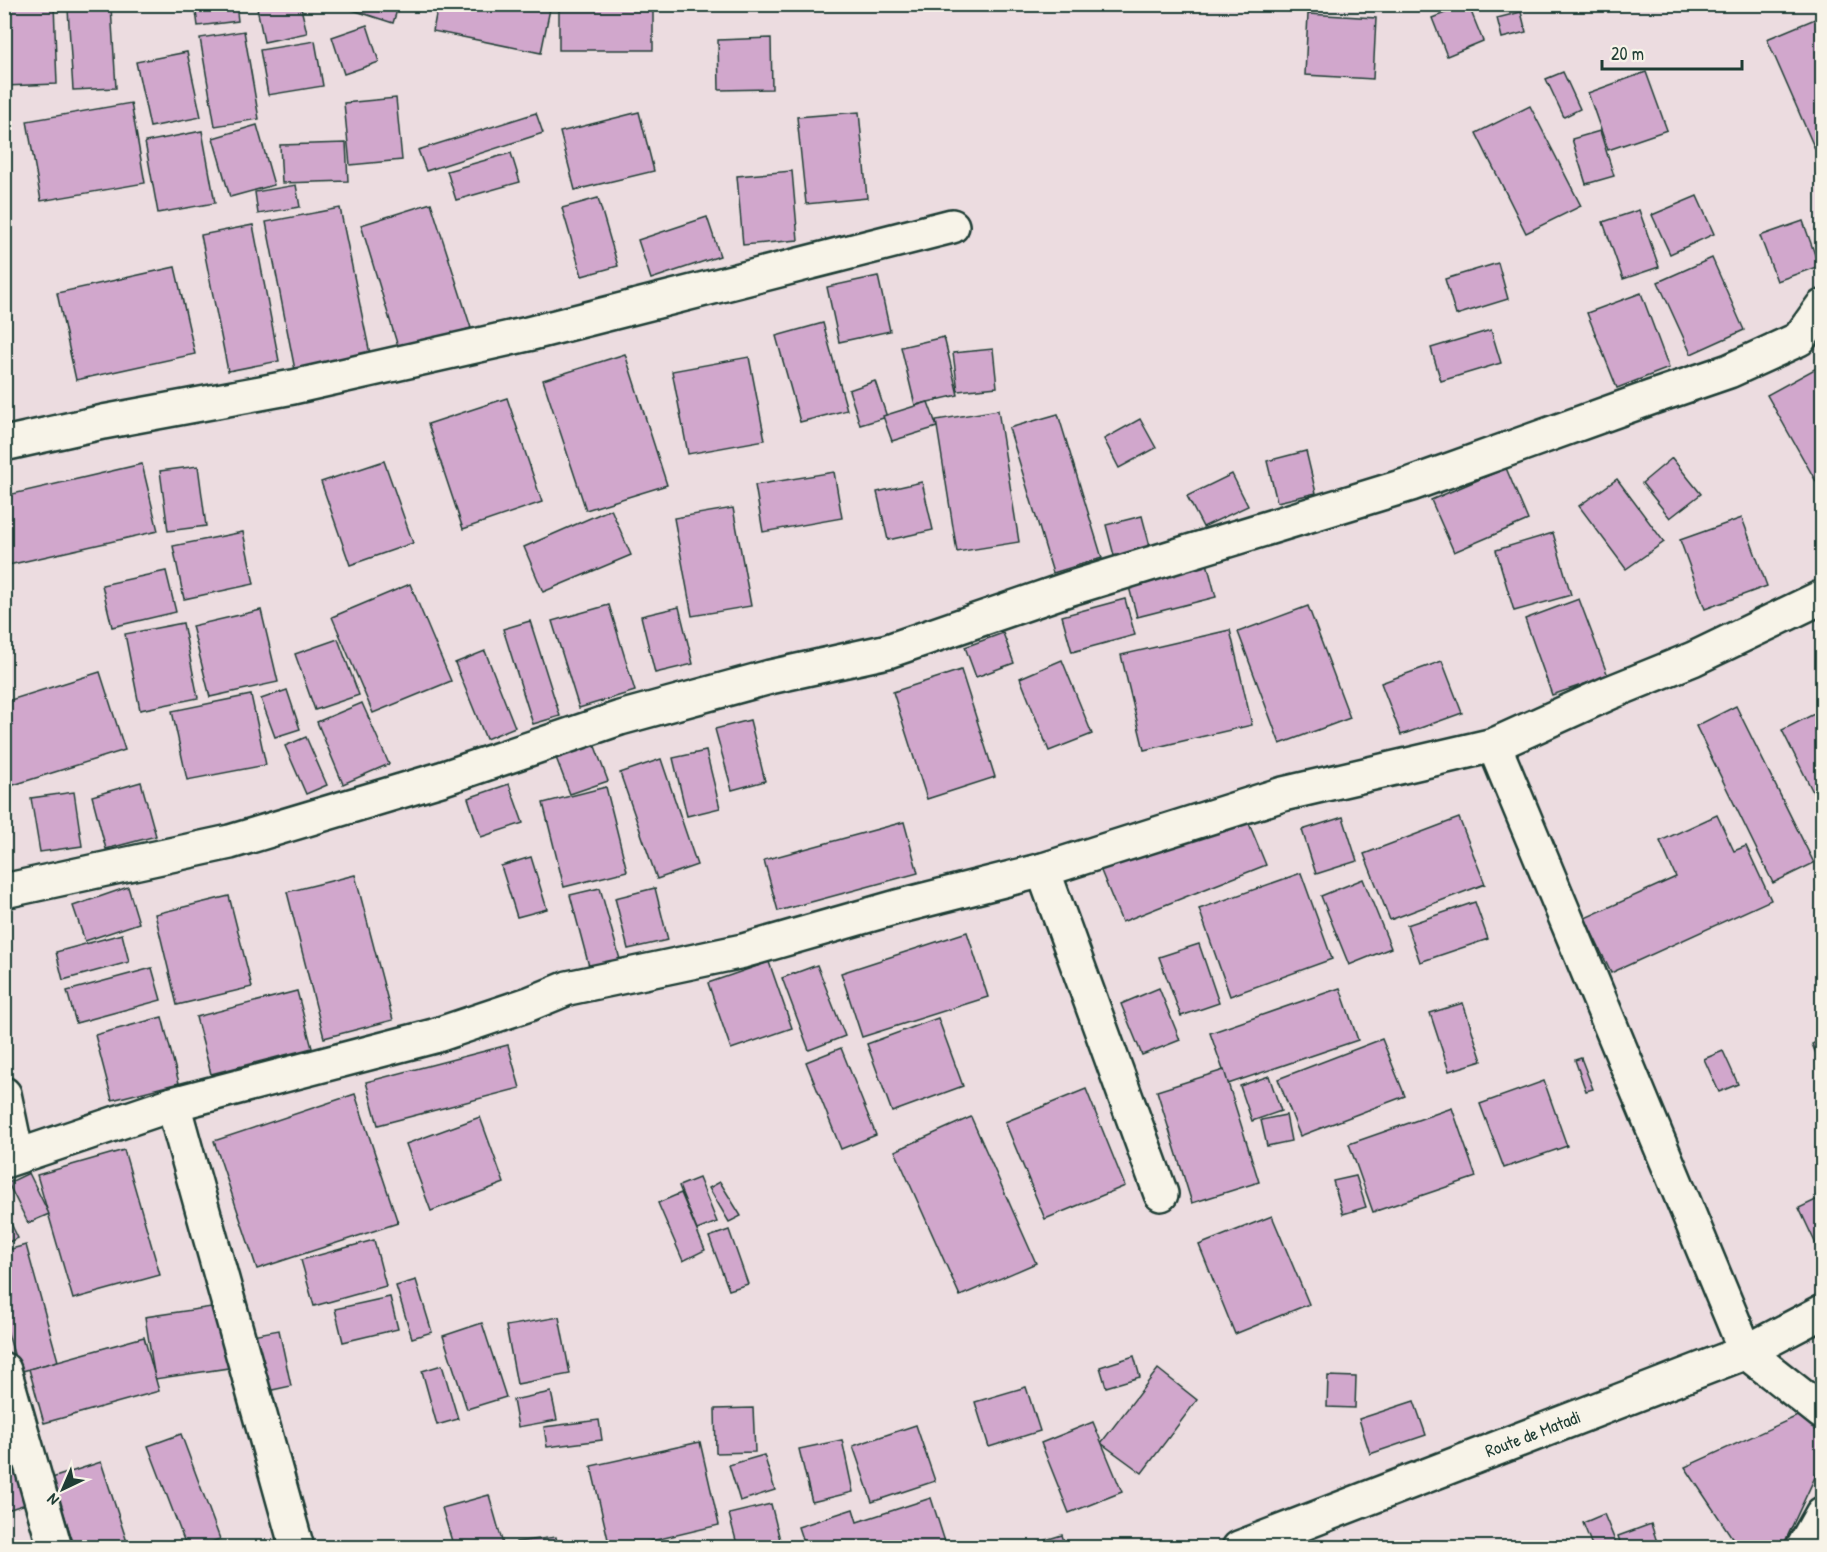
<svg xmlns="http://www.w3.org/2000/svg" width="1827" height="1552" font-family="'Patrick Hand',sans-serif">
<rect width="100%" height="100%" fill="#ecdce0"/>
<filter id="ink" filterUnits="userSpaceOnUse"><feTurbulence type="fractalNoise" baseFrequency=".0167" numOctaves="2"/><feDisplacementMap in="SourceGraphic" scale="12" xChannelSelector="R" yChannelSelector="G"/><feConvolveMatrix kernelMatrix="1 2 1 2 8 2 1 2 1" color-interpolation-filters="sRGB"/></filter>
<g filter="url(#ink)">
<g fill="#d1a7cc" stroke="#1f3d34" stroke-width="1.5">
<polygon points="4,4 54,4 57,84 4,86"/>
<polygon points="195,4 236,4 238,21 198,26"/>
<polygon points="273,4 300,4 307,33 264,42 257,8"/>
<polygon points="334,4 399,4 393,23"/>
<polygon points="438,4 551,4 541,53 433,31"/>
<rect x="559" y="4" width="94" height="46"/>
<polygon points="1468,4 1483,41 1447,56 1432,18"/>
<polygon points="111,7 116,88 73,90 68,9"/>
<polygon points="1521,12 1526,32 1502,38 1497,18"/>
<polygon points="1308,14 1376,18 1373,79 1305,75"/>
<polygon points="1815,19 1822,36 1822,165 1767,39"/>
<polygon points="367,25 379,62 344,74 332,37"/>
<polygon points="244,31 259,119 215,126 200,38"/>
<polygon points="771,38 772,89 719,90 718,40"/>
<polygon points="315,41 323,86 268,95 260,50"/>
<polygon points="187,52 201,117 150,127 136,62"/>
<polygon points="1563,72 1580,109 1564,117 1546,79"/>
<polygon points="1646,72 1667,130 1608,150 1588,93"/>
<polygon points="396,98 402,160 350,165 344,103"/>
<polygon points="131,103 145,183 41,201 27,121"/>
<polygon points="1530,106 1581,206 1526,233 1476,133"/>
<polygon points="639,112 654,171 575,190 560,132"/>
<polygon points="859,112 867,198 806,204 797,117"/>
<polygon points="536,113 543,133 426,171 418,150"/>
<polygon points="257,125 274,185 230,197 213,138"/>
<polygon points="202,131 215,203 158,213 145,142"/>
<polygon points="1600,131 1614,176 1586,184 1572,139"/>
<polygon points="346,143 348,181 282,183 280,145"/>
<polygon points="511,153 520,182 456,200 447,171"/>
<polygon points="792,171 798,240 743,245 737,176"/>
<polygon points="296,185 300,207 258,214 255,192"/>
<polygon points="1697,196 1714,234 1670,254 1652,215"/>
<polygon points="598,198 618,266 582,276 562,208"/>
<polygon points="431,203 471,328 399,350 361,225"/>
<polygon points="340,208 370,354 295,370 266,222"/>
<polygon points="1639,210 1659,267 1623,279 1603,222"/>
<polygon points="707,217 720,256 651,279 638,240"/>
<polygon points="1803,221 1819,266 1777,281 1760,236"/>
<polygon points="253,225 279,361 228,371 201,235"/>
<polygon points="1712,258 1744,330 1691,354 1658,282"/>
<polygon points="1498,263 1508,299 1456,315 1445,279"/>
<polygon points="175,267 195,354 76,380 57,293"/>
<polygon points="878,276 890,331 839,342 827,287"/>
<polygon points="1641,293 1669,368 1617,388 1587,313"/>
<polygon points="823,323 847,410 800,422 776,336"/>
<polygon points="1491,330 1501,363 1441,381 1431,348"/>
<polygon points="944,337 958,395 915,405 901,347"/>
<polygon points="993,349 997,387 958,391 953,353"/>
<polygon points="625,354 667,485 586,510 543,380"/>
<polygon points="749,357 765,440 688,454 672,371"/>
<polygon points="1822,365 1822,492 1767,395"/>
<polygon points="875,381 887,417 860,425 849,390"/>
<polygon points="507,398 542,502 463,529 428,424"/>
<polygon points="928,402 937,427 892,441 883,416"/>
<polygon points="998,410 1019,542 957,552 936,420"/>
<polygon points="1058,414 1102,558 1053,573 1009,428"/>
<polygon points="1140,419 1156,448 1119,468 1104,439"/>
<polygon points="1306,451 1316,493 1277,502 1267,461"/>
<polygon points="1672,458 1701,494 1670,518 1642,483"/>
<polygon points="384,461 413,543 350,565 321,482"/>
<polygon points="142,464 158,531 4,566 4,496"/>
<polygon points="198,466 206,526 168,531 160,471"/>
<polygon points="1506,468 1528,520 1454,552 1431,500"/>
<polygon points="834,472 842,518 763,532 755,485"/>
<polygon points="1232,474 1248,506 1203,527 1187,496"/>
<polygon points="1617,479 1664,542 1626,569 1579,506"/>
<polygon points="922,482 933,530 888,540 877,492"/>
<polygon points="733,508 751,606 692,616 674,518"/>
<polygon points="611,509 631,555 543,592 524,547"/>
<polygon points="1142,516 1152,554 1116,563 1106,525"/>
<polygon points="1742,518 1767,586 1705,609 1680,540"/>
<polygon points="243,532 254,584 184,599 173,546"/>
<polygon points="1553,533 1571,595 1514,611 1496,550"/>
<polygon points="1207,563 1216,597 1137,617 1128,583"/>
<polygon points="166,571 176,612 112,627 102,585"/>
<polygon points="410,584 451,681 373,713 332,617"/>
<polygon points="1125,599 1135,635 1072,652 1062,616"/>
<polygon points="1579,599 1608,676 1552,695 1525,619"/>
<polygon points="609,605 635,691 579,708 552,621"/>
<polygon points="1308,606 1350,718 1280,744 1238,632"/>
<polygon points="679,607 693,664 655,673 641,616"/>
<polygon points="261,610 278,682 210,697 192,626"/>
<polygon points="530,621 560,716 533,724 503,629"/>
<polygon points="183,623 198,698 140,710 125,634"/>
<polygon points="1230,630 1252,725 1144,750 1121,655"/>
<polygon points="1003,633 1014,663 976,677 965,647"/>
<polygon points="338,639 359,695 315,710 295,654"/>
<polygon points="485,651 515,727 486,739 455,663"/>
<polygon points="1062,660 1092,734 1049,751 1020,678"/>
<polygon points="1442,661 1462,713 1401,735 1381,683"/>
<polygon points="961,670 995,777 927,799 893,692"/>
<polygon points="100,672 125,750 7,787 4,780 4,702"/>
<polygon points="287,690 300,729 275,737 261,699"/>
<polygon points="251,695 266,765 187,780 172,711"/>
<polygon points="362,703 389,764 343,784 317,722"/>
<polygon points="1736,706 1814,863 1773,883 1696,726"/>
<polygon points="1818,712 1822,722 1822,797 1817,800 1782,730"/>
<polygon points="750,720 765,781 732,790 715,729"/>
<polygon points="306,737 327,785 306,794 285,746"/>
<polygon points="593,741 608,781 570,794 555,755"/>
<polygon points="706,751 720,808 687,816 673,758"/>
<polygon points="661,759 697,865 657,879 620,773"/>
<polygon points="141,782 156,836 106,849 92,796"/>
<polygon points="509,784 523,823 481,837 468,798"/>
<polygon points="606,787 627,871 564,887 543,803"/>
<polygon points="74,792 82,846 40,852 31,798"/>
<polygon points="1243,809 1266,865 1122,922 1099,866"/>
<polygon points="1717,815 1734,851 1746,846 1771,900 1611,973 1585,918 1676,877 1660,841"/>
<polygon points="1343,817 1357,861 1316,874 1302,830"/>
<polygon points="1459,818 1485,884 1390,920 1364,854"/>
<polygon points="904,822 918,873 778,911 764,860"/>
<polygon points="531,857 547,909 517,917 501,866"/>
<polygon points="1301,873 1332,959 1230,996 1199,909"/>
<polygon points="355,875 393,1020 324,1038 287,892"/>
<polygon points="1363,879 1391,948 1349,965 1321,896"/>
<polygon points="128,887 139,923 85,941 73,906"/>
<polygon points="600,888 621,963 590,970 570,895"/>
<polygon points="655,888 668,940 628,949 615,898"/>
<polygon points="229,896 252,987 177,1005 155,914"/>
<polygon points="1475,902 1488,939 1420,962 1407,925"/>
<polygon points="967,932 988,997 862,1037 841,973"/>
<polygon points="122,934 129,962 63,980 56,952"/>
<polygon points="1199,944 1219,1003 1181,1016 1159,957"/>
<polygon points="769,962 792,1028 731,1049 708,983"/>
<polygon points="817,965 845,1036 809,1050 782,978"/>
<polygon points="152,968 161,1000 76,1023 67,991"/>
<polygon points="1159,988 1180,1040 1142,1055 1121,1004"/>
<polygon points="1340,988 1358,1040 1228,1084 1210,1033"/>
<polygon points="297,991 312,1048 211,1074 196,1017"/>
<polygon points="1463,1003 1482,1061 1449,1071 1430,1013"/>
<polygon points="162,1017 179,1083 112,1100 95,1035"/>
<polygon points="938,1018 963,1086 892,1112 867,1044"/>
<polygon points="1382,1039 1405,1096 1300,1136 1278,1079"/>
<polygon points="1822,1039 1822,1068 1812,1044"/>
<polygon points="508,1045 520,1088 378,1125 366,1082"/>
<polygon points="841,1048 876,1135 841,1149 806,1062"/>
<polygon points="1723,1051 1738,1084 1719,1092 1704,1059"/>
<polygon points="1581,1058 1593,1089 1586,1091 1575,1060"/>
<polygon points="1224,1070 1259,1182 1192,1203 1157,1091"/>
<polygon points="1269,1076 1281,1111 1252,1121 1240,1086"/>
<polygon points="1544,1081 1567,1146 1504,1168 1480,1104"/>
<polygon points="1086,1089 1125,1186 1045,1219 1005,1122"/>
<polygon points="355,1094 398,1223 257,1269 214,1141"/>
<polygon points="1452,1108 1476,1177 1373,1212 1349,1144"/>
<polygon points="1286,1115 1291,1141 1267,1146 1261,1120"/>
<polygon points="480,1117 504,1183 431,1211 406,1144"/>
<polygon points="971,1117 1036,1263 960,1296 895,1151"/>
<polygon points="124,1150 160,1275 73,1299 37,1175"/>
<polygon points="29,1173 49,1214 28,1223 8,1183"/>
<polygon points="1356,1176 1366,1207 1343,1214 1333,1181"/>
<polygon points="699,1178 717,1222 697,1230 679,1186"/>
<polygon points="720,1182 741,1216 729,1222 709,1188"/>
<polygon points="681,1193 705,1250 683,1261 658,1203"/>
<polygon points="1822,1197 1822,1257 1799,1208"/>
<polygon points="4,1209 18,1238 4,1244"/>
<polygon points="1272,1216 1309,1304 1235,1334 1199,1245"/>
<polygon points="729,1230 748,1284 729,1290 709,1237"/>
<polygon points="374,1240 386,1286 314,1306 301,1260"/>
<polygon points="26,1245 58,1361 19,1372 4,1319 4,1251"/>
<polygon points="416,1280 432,1332 412,1338 396,1286"/>
<polygon points="390,1297 398,1329 343,1342 335,1309"/>
<polygon points="218,1306 228,1368 155,1379 145,1317"/>
<polygon points="559,1317 570,1374 517,1384 506,1326"/>
<polygon points="482,1323 506,1397 467,1409 443,1336"/>
<polygon points="279,1330 291,1386 263,1392 252,1335"/>
<polygon points="144,1337 159,1391 44,1423 29,1369"/>
<polygon points="1134,1356 1140,1377 1106,1387 1100,1367"/>
<polygon points="442,1365 458,1419 437,1425 422,1371"/>
<polygon points="1158,1369 1197,1400 1142,1473 1101,1443"/>
<polygon points="1328,1376 1356,1377 1355,1408 1327,1407"/>
<polygon points="1026,1387 1040,1431 989,1447 975,1402"/>
<polygon points="551,1392 557,1420 518,1427 513,1400"/>
<polygon points="1414,1401 1426,1435 1370,1454 1359,1419"/>
<polygon points="753,1408 755,1452 716,1453 715,1409"/>
<polygon points="1802,1414 1822,1437 1822,1462 1782,1548 1739,1548 1685,1467"/>
<polygon points="599,1420 602,1440 547,1447 544,1427"/>
<polygon points="1093,1422 1122,1492 1069,1513 1041,1443"/>
<polygon points="916,1425 935,1481 872,1502 853,1446"/>
<polygon points="181,1434 220,1539 195,1548 187,1548 148,1446"/>
<polygon points="4,1437 26,1504 4,1511"/>
<polygon points="842,1440 853,1492 812,1502 799,1449"/>
<polygon points="700,1442 719,1525 622,1548 610,1548 591,1466"/>
<polygon points="764,1455 775,1490 740,1501 729,1465"/>
<polygon points="101,1462 129,1548 75,1548 52,1478"/>
<polygon points="489,1495 504,1548 454,1548 442,1508"/>
<polygon points="931,1498 947,1548 805,1548 798,1527 853,1509 857,1522"/>
<polygon points="771,1504 782,1548 738,1548 729,1514"/>
<polygon points="1604,1514 1618,1548 1593,1548 1583,1523"/>
<polygon points="1651,1524 1659,1548 1622,1548 1618,1536"/>
<polygon points="1062,1535 1066,1548 1019,1548"/>
<polygon points="556,1537 558,1548 517,1548 516,1542"/>
<polygon points="694,1540 695,1548 663,1548"/>
</g>
<g fill="none" stroke-linecap="round" stroke-linejoin="round">
<defs>
<g id="minor">
<polyline points="4,444 103,422 293,387 528,334 952,226"/>
<polyline points="1494,745 1746,1352 1822,1412"/>
<polyline points="1043,870 1161,1194"/>
<polyline points="4,891 230,842 441,779 620,718 770,677 888,651 1068,589 1411,484 1650,398 1729,371 1799,339 1822,307"/>
<polyline points="4,1094 17,1156"/>
<polyline points="173,1104 297,1548"/>
<polyline points="4,1161 173,1104 434,1036 529,1004 568,988 743,951 897,907 1043,870 1283,794 1494,745 1609,693 1693,659 1822,597"/>
<polyline points="4,1370 55,1548"/>
<polyline points="1803,1548 1822,1514"/>
</g>
<polyline id="trunk" points="1239,1548 1746,1352 1822,1312"/>
</defs>
<use href="#minor" stroke="#1f3d34" stroke-width="38"/>
<use href="#trunk" stroke="#1f3d34" stroke-width="38"/>
<use href="#minor" stroke="#f7f3e8" stroke-width="33"/>
<use href="#trunk" stroke="#f7f3e8" stroke-width="33"/>
</g>
</g>
<g text-anchor="middle" stroke-width="4.5" stroke-linejoin="round" paint-order="stroke">
<g font-size="18" fill="#1f3d34" stroke="#f7f3e8">
<text transform="translate(1533 1434) rotate(-21)" y="6">Route de Matadi</text>
</g>
</g>
<rect width="1827" height="1552" fill="none" stroke="#f7f3e8" stroke-width="24"/>
<rect x="12" y="12" width="1803" height="1528" fill="none" stroke="#1f3d34" stroke-width="2" filter="url(#ink)"/>
<g transform="translate(63 1489) rotate(224)" stroke="#f7f3e8" stroke-width="4.5" paint-order="stroke">
<path d="M0-4.5L10 22L0 15L-10 22Z" fill="#1f3d34"/>
<text y="-9" font-size="16" font-weight="bold" text-anchor="middle" fill="#1f3d34">N</text>
</g>
<path d="M1602 60v9h140v-9" fill="none" stroke="#1f3d34" stroke-width="3"/>
<text x="1611" y="60" font-size="18" fill="#1f3d34" stroke="#f7f3e8" stroke-width="4.5" paint-order="stroke">20 m</text>
</svg>
